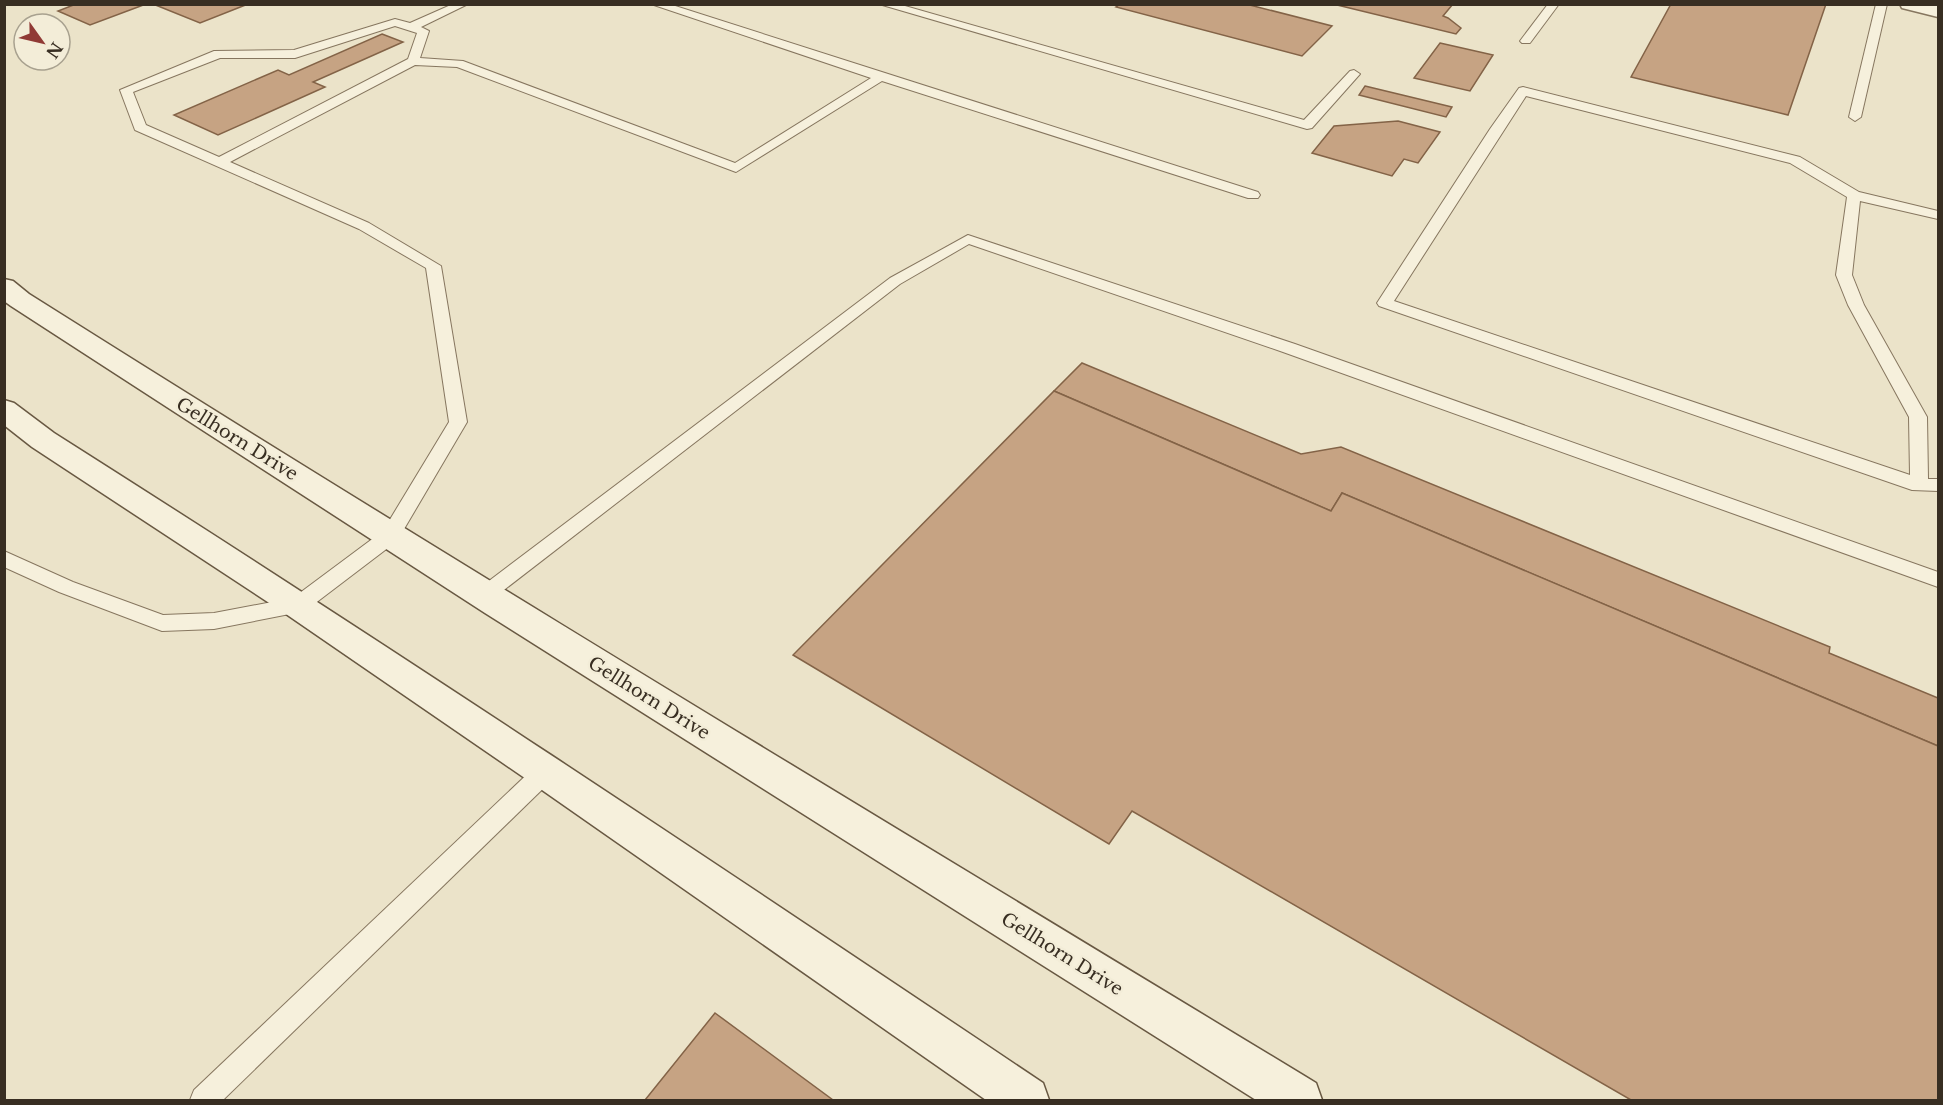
<svg xmlns="http://www.w3.org/2000/svg" width="1943" height="1105" font-family="'Libre Baskerville',serif">
<rect width="100%" height="100%" fill="#ebe3c9"/>
<g fill="#c6a383" stroke="#836347" stroke-width="1.5">
<polygon points="76,4 146,4 90,25 58,11"/>
<polygon points="153,4 248,4 200,23"/>
<polygon points="1120,4 1246,4 1332,26 1302,56 1116,7"/>
<polygon points="1333,4 1453,4 1443,16 1448,18 1461,28 1456,34"/>
<polygon points="1671,4 1826,4 1788,115 1631,77"/>
<polygon points="382,34 403,42 313,82 325,87 218,135 174,115 278,70 289,75"/>
<polygon points="1440,43 1493,55 1470,91 1414,78"/>
<polygon points="1365,86 1452,107 1446,117 1359,95"/>
<polygon points="1398,121 1440,132 1418,163 1404,159 1392,176 1312,153 1334,126"/>
<polygon points="1082,363 1301,454 1341,447 1830,647 1829,653 1938,698 1938,746 1342,493 1331,511 1054,391"/>
<polygon points="1054,391 1331,511 1342,493 1938,746 1938,1100 1631,1100 1132,811 1109,844 793,655"/>
<polygon points="715,1013 833,1100 645,1100"/>
</g>
<g fill="none" stroke-linecap="round" stroke-linejoin="round">
<defs>
<g id="lane">
<path d="M453 4H468L421 27 429 31 420 58 463 61 735 163 871 78 651 4H669L1258 192 1260 195 1258 198H1248L882 81 736 172 457 67 415 65 230 162 369 223 441 266 467 422 397 541 305 611 214 629 162 631 59 592 4 567V551L73 582 163 615 214 613 293 598 383 531 449 422 426 268 359 229 135 130 120 90 214 51 294 50 395 19 410 23ZM395 26 417 33 408 59 219 157 146 125 133 92 220 58H295Z"/>
<polygon points="879,4 898,4 1304,120 1350,71 1354,70 1360,74 1312,128 1307,129"/>
<polygon points="1548,4 1559,4 1530,43 1522,43 1520,41"/>
<polygon points="1876,4 1887,4 1861,117 1855,121 1849,117"/>
<path d="M1523 87 1800 157 1859 192 1938 211V219L1860 201 1852 275 1864 305 1927 417 1928 479H1938V491L1912 490 1379 306 1377 303 1490 129 1519 88ZM1526 96 1790 163 1847 197 1836 275 1848 305 1909 417 1910 475 1394 301Z"/>
<polygon points="968,235 1295,344 1938,572 1938,587 1283,352 969,244 900,284 491,600 484,603 477,600 474,595 477,590 890,278"/>
<polygon points="546,761 554,764 557,771 554,778 223,1100 190,1100 194,1090 538,764"/>
</g>
<polygon id="street" points="1900,4 1938,5 1938,17 1902,8"/>
<g id="secondary">
<path d="M4 279 13 281 29 294C455 563 886 822 1316 1083L1322 1100H1256L485 613 11 306 4 301Z"/>
<path d="M4 400 14 403 54 433C387 644 715 863 1043 1083L1049 1100H986L532 783 286 614 32 447 4 425Z"/>
</g>
</defs>
<use href="#lane" stroke="#86765f" stroke-width="2"/>
<use href="#street" stroke="#86765f" stroke-width="3"/>
<use href="#secondary" stroke="#685842" stroke-width="3"/>
<use href="#lane" fill="#f6f0dc" fill-rule="evenodd"/>
<use href="#street" fill="#f6f0dc" fill-rule="evenodd"/>
<use href="#secondary" fill="#f6f0dc" fill-rule="evenodd"/>
</g>
<g text-anchor="middle" stroke-width="5" stroke-linejoin="round" paint-order="stroke">
<g font-size="18" fill="#382e22" stroke="#f3edd8">
<text transform="translate(237 439) rotate(32)" y="6">Gellhorn Drive</text>
<text transform="translate(649 698) rotate(32)" y="6">Gellhorn Drive</text>
<text transform="translate(1062 954) rotate(32)" y="6">Gellhorn Drive</text>
</g>
</g>
<rect width="1943" height="1105" fill="none" stroke="#382e22" stroke-width="12"/>
<g transform="translate(42 42) rotate(124)"><circle r="28" fill="#f3edd8" stroke="#a8a18f" stroke-width="1.5"/>
<path d="M0-4.5L10 22L0 15L-10 22Z" fill="#903a35"/>
<text y="-9" font-size="16" font-weight="bold" text-anchor="middle" fill="#382e22">N</text>
</g>
</svg>
